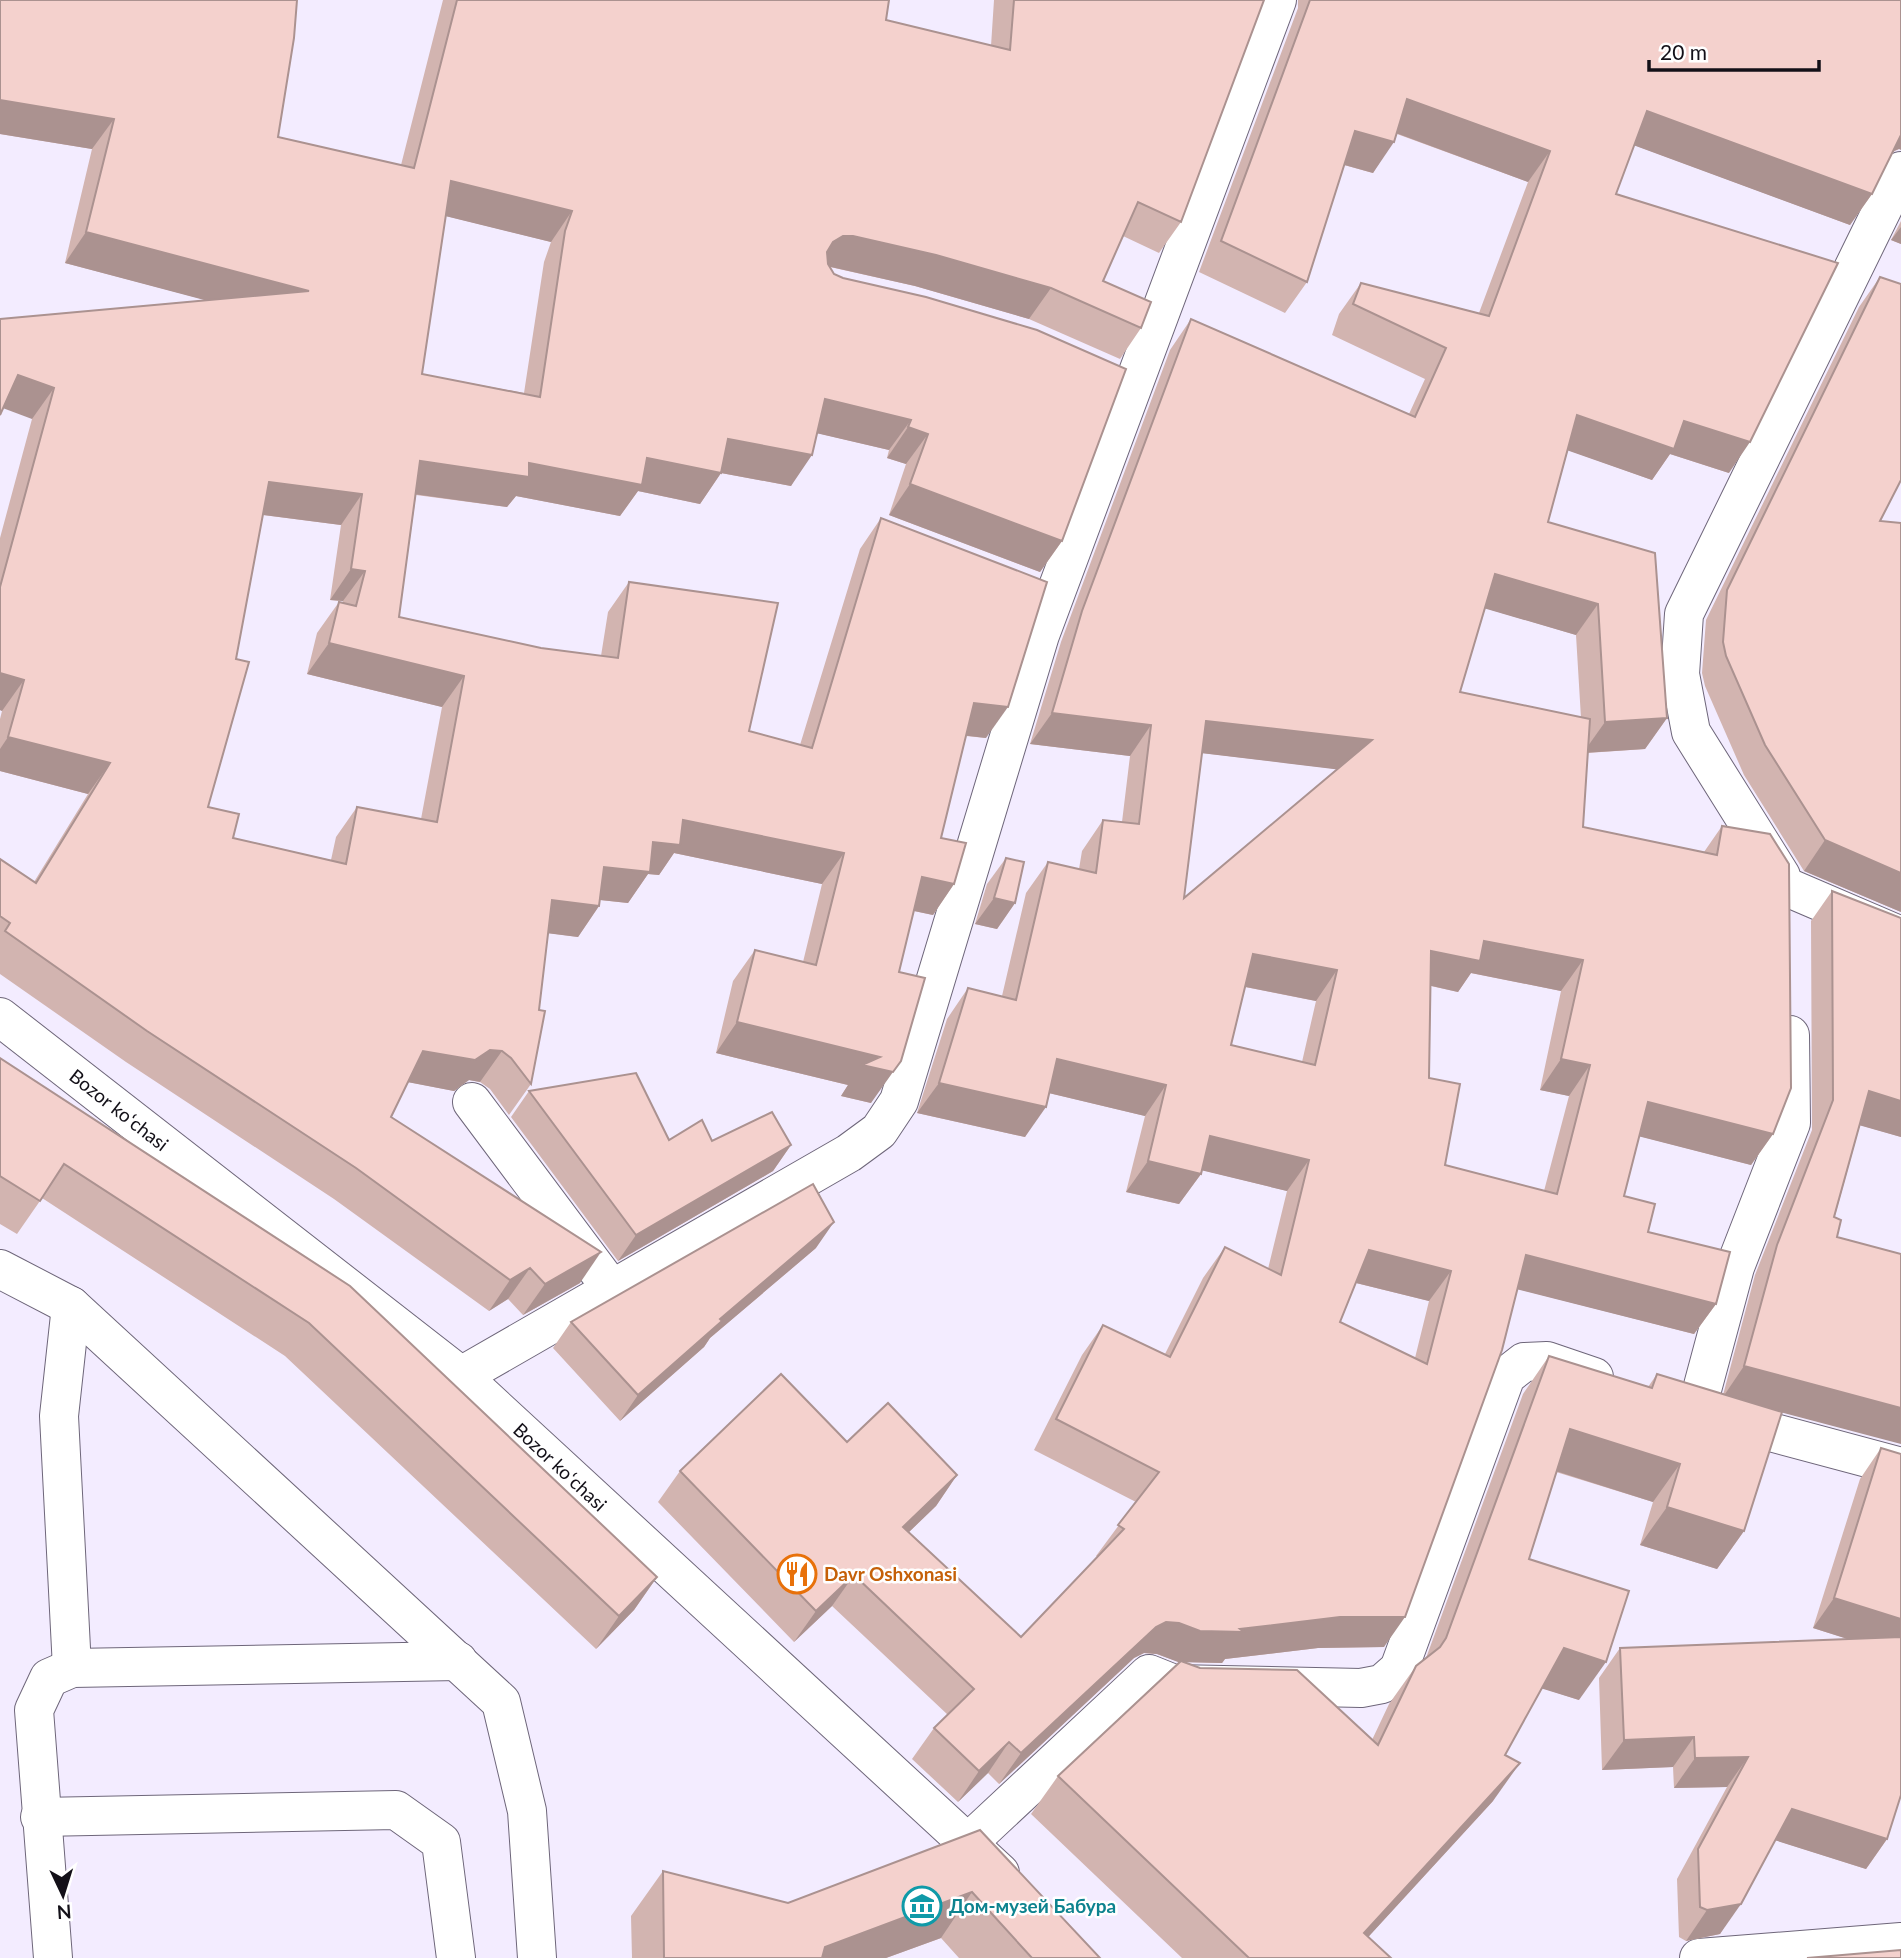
<svg xmlns="http://www.w3.org/2000/svg" width="1901" height="1958" font-family="Lato,sans-serif">
<rect width="100%" height="100%" fill="#f3ecff"/>
<g fill="none" stroke-linecap="round" stroke-linejoin="round">
<defs>
<g id="minor">
<polyline points="1781,876 1691,732 1680,674 1684,614 1901,171"/>
<polyline points="1789,888 1901,936"/>
<polyline points="0,1017 461,1376 1000,1873"/>
<polyline points="1790,1035 1791,1123 1735,1267 1696,1412 1901,1467"/>
<polyline points="472,1102 611,1288"/>
<polyline points="0,1269 71,1306 501,1702 527,1811 537,1958"/>
<polyline points="71,1306 59,1416 72,1668"/>
<polyline points="461,1376 849,1153 879,1131 899,1101 1040,635 1277,0"/>
<polyline points="40,1817 396,1810 441,1842 456,1958"/>
<polyline points="969,1842 1149,1674 1174,1684 1361,1688 1382,1684 1399,1669 1506,1376 1524,1362 1547,1361 1594,1377"/>
<polyline points="53,1958 34,1710 49,1678 72,1668 458,1661"/>
<polyline points="1699,1958 1901,1942"/>
</g>
</defs>
<use href="#minor" stroke="#6e667a" stroke-width="40"/>
<use href="#minor" stroke="#fff" stroke-width="38"/>
</g>
<g fill="#d2b4b0" fill-rule="evenodd">
<path d="M0 0 278 137 401 165 443 0H889L886 20 991 46 994 0H1264L1181 222 1159 253 1123 236 1103 281 1141 328 1120 359 1029 319 915 286 830 267 834 274 1062 541 1040 572 889 515 906 464 887 458 889 450 817 433 791 486 721 473 700 504 638 491 620 516 516 496 507 507 416 495 399 617 541 648 601 656 608 612 629 582 749 731 800 745 860 549 881 518 986 738 966 736 941 838 954 884 933 915 914 911 899 972 871 1103 841 1096 848 1085 716 1053 733 981 755 950 803 962 822 884 674 853 659 875 648 874 628 903 600 900 599 906 578 937 548 933 531 1084 509 1115 490 1089 480 1082 469 1080 454 1091 408 1082 391 1117 580 1283 523 1315 508 1299 489 1311 334 1199 126 1062 0 974V859L34 882 88 794 0 771V719L2 711 0 710V538L32 419 0 319 206 300 65 263 92 149 0 134ZM446 216 551 242 544 262 524 393 422 374ZM263 515 341 525 330 600 343 601 342 603 339 602 317 633 307 674 442 707 421 819 357 807 336 837 331 860 233 838 208 807Z"/>
<path d="M1298 0H1901L1899 149 1893 152 1872 194 1850 225 1634 145 1616 194 1729 473 1670 454 1652 480 1568 450 1548 522 1667 718 1645 749 1587 753 1583 827 1704 852 1722 826 1773 1134 1751 1165 1639 1136 1624 1196 1648 1232 1716 1304 1694 1334 1518 1289 1384 1647 1318 1648 1225 1659 1222 1663 1184 1662 1372 1740 1389 1704 1416 1666 1426 1658 1523 1394 1549 1356 1648 1387 1657 1374 1723 1395 1755 1275 1812 1130 1811 921 1832 891 1901 1137 1860 1125 1781 1412 1744 1531 1717 1569 1640 1545 1653 1502 1556 1472 1529 1559 1579 1700 1542 1688 1505 1755 1493 1801 1368 1937 1391 1958H1182L1031 1814 1058 1776 1179 1662 1157 1654 1144 1653 1134 1658 999 1784 988 1773 958 1802 912 1759 934 1728 948 1715 832 1606 794 1642 658 1502 680 1471 847 1442 957 1475 936 1506 909 1532 1021 1637 1098 1557 1096 1556 1136 1502 1034 1450 1082 1355 1103 1325 1165 1354 1203 1278 1225 1247 1268 1269 1287 1191 1202 1170 1201 1174 1179 1204 1126 1192 1145 1116 1049 1093 1025 1137 917 1113 947 1019 968 988 1002 996 1026 893 1048 862 1079 869 1082 851 1103 820 1122 822 1130 756 1030 744 1061 642 1170 350 1191 319 1409 414 1425 379 1332 335 1339 314 1361 283 1479 313 1528 182 1397 134 1373 173 1344 165 1307 282 1285 313 1199 272 1298 8ZM1485 608 1576 635 1581 718 1460 692ZM1202 753 1337 769 1184 898ZM1471 973 1561 991 1540 1090 1569 1096 1544 1191 1445 1165 1429 1078 1431 986 1458 992ZM1245 987 1316 1001 1302 1062 1231 1045ZM1356 1283 1429 1301 1415 1358 1340 1322Z"/>
<polygon points="1901,221 1901,244 1891,240"/>
<polygon points="1880,277 1880,521 1901,912 1804,871 1744,775 1705,686 1702,673 1706,620 1859,307"/>
<polygon points="1006,858 1015,903 997,929 975,924 987,884"/>
<polygon points="0,1058 657,1577 634,1610 596,1649 285,1356 42,1198 17,1234 0,1224"/>
<polygon points="529,1091 669,1140 712,1141 791,1145 773,1171 618,1261 511,1117"/>
<polygon points="816,1248 710,1338 704,1347 620,1421 553,1348 571,1322"/>
<polygon points="1881,1448 1900,1797 1887,1839 1866,1869 1775,1840 1720,1934 1686,1941 1679,1937 1677,1879 1727,1787 1674,1788 1673,1767 1602,1770 1599,1678 1620,1648 1848,1639 1813,1628 1860,1479"/>
<polygon points="980,1830 1100,1958 959,1958 941,1938 886,1958 632,1958 631,1916 663,1871 788,1903"/>
</g>
<g fill="#ab9290">
<polygon points="1407,99 1550,151 1528,182 1385,129"/>
<polygon points="0,100 114,119 92,149 0,134"/>
<polygon points="1647,111 1872,194 1850,225 1625,142"/>
<polygon points="1355,131 1394,142 1373,173 1334,162"/>
<polygon points="1901,133 1901,150 1899,149 1888,153"/>
<polygon points="451,181 572,211 551,242 429,212"/>
<polygon points="1901,227 1901,244 1891,240"/>
<polygon points="86,232 309,291 287,322 65,263"/>
<polygon points="843,236 853,236 936,255 1051,288 1029,319 915,286 831,267 821,267 812,273 833,242"/>
<polygon points="18,375 54,388 32,419 0,407"/>
<polygon points="825,399 911,420 889,450 803,430"/>
<polygon points="1577,415 1684,421 1750,442 1729,473 1670,454 1652,480 1555,446"/>
<polygon points="908,427 928,434 906,464 887,458"/>
<polygon points="728,439 812,455 791,486 721,473 700,504 638,491 620,516 516,496 507,507 399,492 420,461 529,463 647,458"/>
<polygon points="269,482 362,494 341,525 248,513"/>
<polygon points="910,484 1062,541 1040,572 889,515"/>
<polygon points="351,569 365,571 343,601 330,600"/>
<polygon points="1495,574 1598,604 1576,635 1473,605"/>
<polygon points="329,643 464,676 442,707 307,674"/>
<polygon points="0,673 24,680 2,711 0,710"/>
<polygon points="974,703 1008,707 986,738 952,734"/>
<polygon points="1052,713 1151,725 1130,756 1030,744"/>
<polygon points="1667,718 1645,749 1583,753 1605,722"/>
<polygon points="1206,721 1372,740 1350,771 1184,751"/>
<polygon points="8,737 110,763 88,794 0,771 0,749"/>
<polygon points="683,820 844,853 822,884 674,853 659,875 648,874 628,903 582,898 604,867 653,842"/>
<polygon points="1825,840 1901,873 1901,912 1804,871"/>
<polygon points="922,877 954,884 933,915 900,908"/>
<polygon points="994,898 1015,903 997,929 975,924"/>
<polygon points="552,900 599,906 578,937 530,931"/>
<polygon points="1484,941 1583,960 1561,991 1471,973 1458,992 1410,981 1431,951"/>
<polygon points="1253,954 1337,970 1316,1001 1231,984"/>
<polygon points="737,1022 880,1057 893,1072 871,1103 841,1096 848,1085 716,1053"/>
<polygon points="490,1050 502,1051 480,1082 469,1080 454,1091 402,1081 423,1051"/>
<polygon points="1057,1059 1166,1085 1145,1116 1036,1090"/>
<polygon points="1561,1059 1590,1065 1569,1096 1540,1090"/>
<polygon points="939,1083 1046,1107 1025,1137 917,1113"/>
<polygon points="1869,1091 1901,1101 1901,1137 1848,1122"/>
<polygon points="1648,1102 1773,1134 1751,1165 1626,1133"/>
<polygon points="1210,1136 1309,1160 1287,1191 1188,1167"/>
<polygon points="791,1145 773,1171 618,1261 636,1235"/>
<polygon points="1148,1161 1201,1174 1179,1204 1126,1192"/>
<polygon points="834,1222 816,1248 710,1338 704,1347 620,1421 638,1395 720,1319"/>
<polygon points="1369,1250 1451,1271 1429,1301 1348,1281"/>
<polygon points="601,1252 580,1283 523,1315 545,1284"/>
<polygon points="1526,1255 1716,1304 1694,1334 1504,1286"/>
<polygon points="530,1268 508,1299 489,1311 510,1280"/>
<polygon points="1744,1366 1901,1408 1901,1444 1723,1397"/>
<polygon points="1570,1429 1680,1464 1653,1502 1543,1467"/>
<polygon points="957,1475 936,1506 882,1558 903,1527"/>
<polygon points="1667,1507 1744,1531 1717,1569 1640,1545"/>
<polygon points="854,1575 832,1606 794,1642 816,1611"/>
<polygon points="657,1577 634,1610 596,1649 619,1616"/>
<polygon points="1834,1598 1901,1619 1901,1656 1813,1628"/>
<polygon points="1340,1617 1405,1617 1384,1647 1318,1648 1225,1659 1222,1663 1178,1662 1157,1654 1144,1653 1134,1658 999,1784 1021,1753 1156,1627 1166,1622 1240,1629"/>
<polygon points="1564,1648 1606,1662 1579,1700 1537,1687"/>
<polygon points="1694,1737 1673,1767 1602,1770 1624,1740"/>
<polygon points="1009,1742 988,1773 958,1802 979,1771"/>
<polygon points="1748,1757 1727,1787 1674,1788 1695,1758"/>
<polygon points="1520,1763 1493,1801 1349,1958 1364,1933"/>
<polygon points="1792,1809 1887,1839 1866,1869 1771,1839"/>
<polygon points="972,1892 941,1938 886,1958 818,1958 825,1947"/>
<polygon points="1741,1904 1720,1934 1686,1941 1707,1910"/>
</g>
<g fill="#f4d1cd" stroke="#ab9290" stroke-width="2" fill-rule="evenodd">
<path d="M0 0H297L294 38 278 137 414 168 457 0H889L886 20 1010 50 1014 0H1264L1181 222 1138 202 1103 281 1151 302 1141 328 1051 288 936 255 853 236H843L833 242 827 252 828 264 834 274 843 278 926 297 1037 330 1126 369 1062 541 910 484 928 434 908 427 911 420 825 399 812 455 728 439 721 473 647 458 642 485 529 463V477L420 461 399 617 541 648 618 658 629 582 778 603 749 731 812 748 881 518 1047 582 1008 707 974 703 941 838 966 843 954 884 922 877 899 972 925 978 901 1061 893 1072 862 1065 880 1057 737 1022 755 950 816 965 844 853 683 820 680 845 653 842 650 872 604 867 599 906 552 900 539 1010 545 1011 531 1084 511 1058 502 1051 490 1050 475 1060 423 1051 391 1117 601 1252 545 1284 530 1268 510 1280 356 1168 147 1031 5 931 10 923 0 916V859L36 883 110 763 8 737 24 680 0 673V587L54 388 18 375 0 415V319L309 291 86 232 114 119 0 100ZM451 181 572 211 565 231 540 397 422 374ZM269 482 362 494 351 569 365 571 356 606 339 602 329 643 464 676 437 822 357 807 346 864 233 838 239 814 208 807 249 662 236 659Z"/>
<path d="M1310 0H1901V135L1872 194 1647 111 1616 194 1838 263 1750 442 1684 421 1674 449 1577 415 1548 522 1655 553 1667 718 1605 722 1598 604 1495 574 1460 692 1590 719 1583 827 1717 855 1722 826 1770 834 1789 864 1791 1088 1773 1134 1648 1102 1624 1196 1655 1204 1648 1232 1730 1252 1716 1304 1526 1255 1502 1350 1405 1617H1340L1240 1629 1244 1632 1200 1631 1179 1623 1166 1622 1156 1627 1021 1753 1009 1742 979 1771 934 1728 974 1689 854 1575 816 1611 680 1471 781 1374 847 1442 888 1403 957 1475 903 1527 1021 1637 1124 1529 1118 1525 1159 1472 1056 1419 1103 1325 1170 1357 1225 1247 1281 1275 1309 1160 1210 1136 1201 1174 1148 1161 1166 1085 1057 1059 1046 1107 939 1083 968 988 1016 1000 1048 862 1096 873 1103 820 1139 824 1151 725 1052 713 1082 611 1191 319 1415 417 1446 348 1353 304 1361 283 1489 316 1550 151 1407 99 1394 142 1355 131 1307 282 1221 241ZM1206 721 1372 740 1184 898ZM1484 941 1583 960 1561 1059 1590 1065 1557 1194 1445 1165 1460 1084 1429 1078 1431 951 1480 961ZM1253 954 1337 970 1315 1065 1231 1045ZM1369 1250 1451 1271 1427 1364 1340 1322Z"/>
<polygon points="1880,277 1901,284 1901,480 1880,521 1901,523 1901,873 1825,840 1765,745 1726,656 1723,642 1727,590"/>
<polygon points="1006,858 1024,862 1015,903 994,898"/>
<polygon points="1832,891 1901,918 1901,1101 1869,1091 1834,1217 1841,1220 1837,1237 1901,1254 1901,1408 1744,1366 1777,1245 1833,1100"/>
<polygon points="0,1058 350,1286 657,1577 619,1616 309,1323 64,1164 40,1201 0,1176"/>
<polygon points="636,1073 669,1140 702,1120 712,1141 772,1112 791,1145 636,1235 529,1091"/>
<polygon points="813,1184 834,1222 720,1319 722,1321 638,1395 571,1322"/>
<polygon points="1549,1356 1652,1388 1657,1374 1782,1412 1744,1531 1667,1507 1680,1464 1570,1429 1529,1559 1629,1591 1606,1662 1564,1648 1505,1755 1520,1763 1364,1933 1391,1958 1249,1958 1058,1776 1181,1661 1200,1668 1297,1670 1378,1745 1416,1666 1440,1647 1446,1638"/>
<polygon points="1881,1448 1901,1454 1901,1619 1834,1598"/>
<polygon points="1901,1637 1901,1795 1887,1839 1792,1809 1741,1904 1707,1910 1700,1907 1698,1849 1748,1757 1695,1758 1694,1737 1624,1740 1620,1648"/>
<polygon points="980,1830 1100,1958 1032,1958 972,1892 825,1947 822,1958 664,1958 663,1871 788,1903"/>
<polygon points="1901,1950 1901,1958 1807,1958"/>
</g>
<defs>
<symbol id="restaurant-ring" viewBox="-11 -11 22 22"><circle r="9.5" fill="#fff" stroke="#e8710a" stroke-width="1.5"/><path d="M-5-6h1v4h1v-4h1v4h1v-4h1v5L-1.5 .5V6h-2V.5L-5-1ZM5-6V6H3V1.5H1.5Q1.5-4 5-6Z" fill="#e8710a"/></symbol>
<symbol id="museum-ring" viewBox="-11 -11 22 22"><circle r="9.5" fill="#fff" stroke="#0f9aa8" stroke-width="1.5"/><path d="M0-6L6-3V-2H-6V-3ZM-5-1h2V3h-2ZM-1-1h2V3h-2ZM3-1h2V3H3ZM-6 4H6V6H-6Z" fill="#0f9aa8"/></symbol>
</defs>
<g fill-rule="evenodd">
<use href="#restaurant-ring" x="775" y="1552" width="44" height="44"/>
<use href="#museum-ring" x="900" y="1884" width="44" height="44"/>
</g>
<g text-anchor="middle" stroke-width="5" stroke-linejoin="round" paint-order="stroke">
<g font-size="19" fill="#131018" stroke="#fff">
<text transform="translate(119 1110) rotate(38)" y="7">Bozor koʻchasi</text>
<text transform="translate(560 1467) rotate(43)" y="7">Bozor koʻchasi</text>
</g>
<g font-size="19" font-weight="bold" fill="#c56008" stroke="#fff" text-anchor="start">
<text x="824" y="1581">Davr Oshxonasi</text>
</g>
<g font-size="19" font-weight="bold" fill="#0d838f" stroke="#fff" text-anchor="start">
<text x="949" y="1913">Дом-музей Бабура</text>
</g>
</g>
<g transform="translate(63 1895) rotate(176)" stroke="#ffffff" stroke-width="5" paint-order="stroke">
<path d="M0-5L12 26L0 18L-12 26Z" fill="#131018"/>
<text y="-10" font-size="19" font-weight="bold" text-anchor="middle" fill="#131018">N</text>
</g>
<path d="M1649 60v10h170v-10" fill="none" stroke="#131018" stroke-width="3.5"/>
<text x="1660" y="60" font-size="21" fill="#131018" stroke="#ffffff" stroke-width="5" paint-order="stroke">20 m</text>
</svg>
